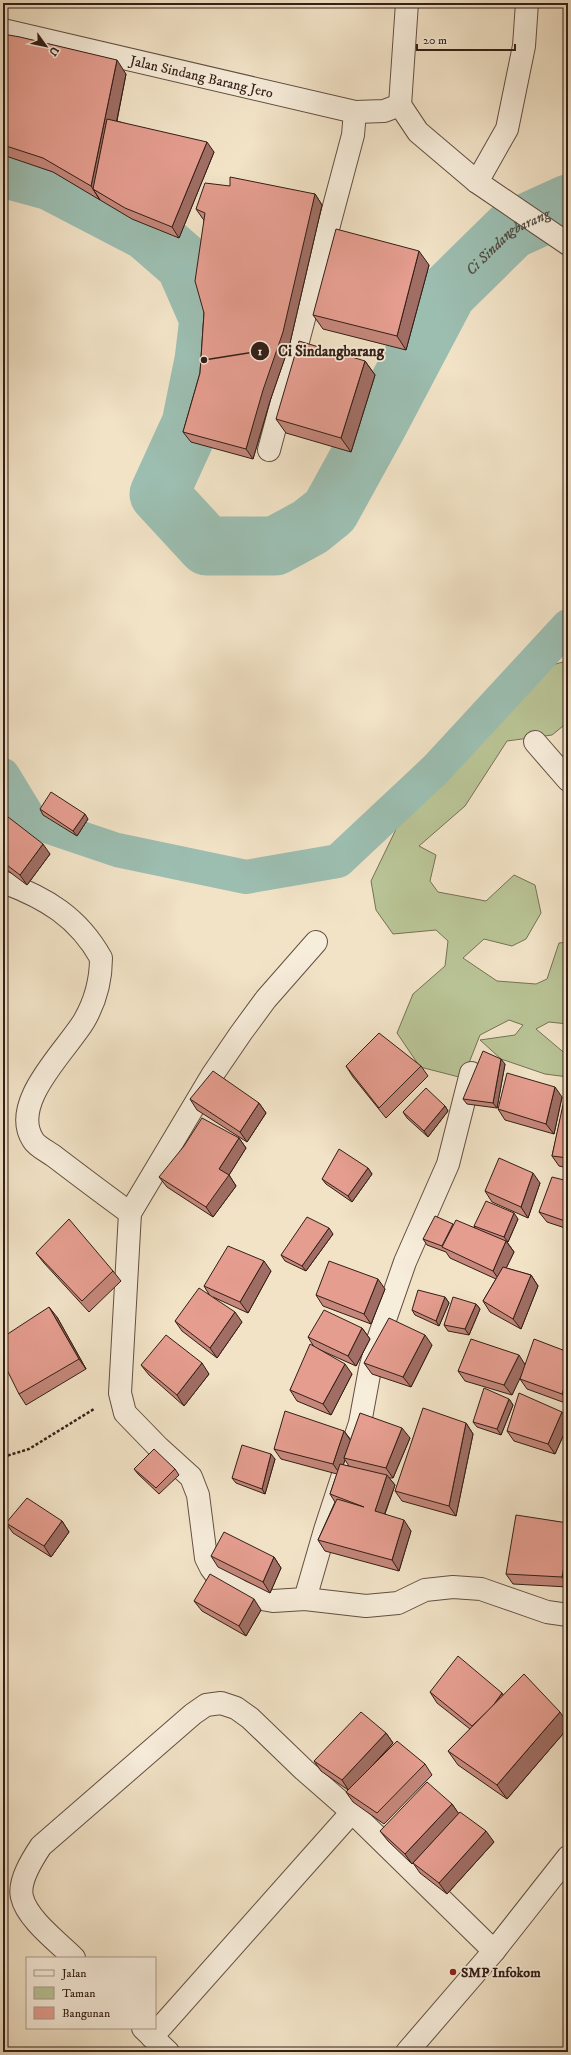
<svg xmlns="http://www.w3.org/2000/svg" width="571" height="2055" font-family="'IM FELL DW Pica',serif">
<rect width="100%" height="100%" fill="#f2e3c7"/>
<filter id="stains"><feTurbulence type="fractalNoise" baseFrequency=".005" numOctaves="4"/><feColorMatrix values="0 0 0 0 .2 0 0 0 0 .09 0 0 0 0 .02 0 0 0 .5 -.17"/></filter>
<radialGradient id="worn" r=".72"><stop offset=".6" stop-color="#630" stop-opacity="0"/><stop offset="1" stop-color="#630" stop-opacity=".3"/></radialGradient>
<polygon fill="#b9c496" stroke="#767156" points="568,657 568,722 552,735 507,741 465,806 419,846 436,855 430,881 438,892 486,901 514,875 535,885 541,913 526,939 512,946 484,939 463,958 497,981 536,984 547,979 559,943 568,942 568,1024 549,1022 536,1029 568,1056 568,1077 545,1074 501,1059 480,1040 515,1035 523,1025 509,1020 480,1035 463,1078 420,1067 397,1033 413,994 445,966 448,941 436,930 393,934 376,910 371,881 430,759 461,722 537,669 563,662"/>
<g fill="none" stroke-linecap="round" stroke-linejoin="round">
<polyline stroke="#9cbeb1" stroke-width="34" points="3,775 31,821 117,850 246,877 338,861 436,769 568,626"/>
<path stroke="#9cbeb1" stroke-width="59" id="s1" d="M3 168 51 181 147 231 185 264 209 319 204 360 191 424 159 494 207 546H275L310 527 330 511 379 422 447 293 511 230 568 204"/>
<defs>
<g id="street">
<path id="s2" d="M3 30 355 112 384 111 400 105"/>
<polyline points="400,105 418,132 477,182 568,244"/>
<polyline points="400,105 407,3"/>
<polyline points="477,182 507,129 524,46 527,3"/>
<polyline points="269,450 353,135 355,112"/>
<polyline points="535,742 568,780"/>
<path d="M3 882C46 898 78 917 101 958 101 981 95 1002 84 1021 66 1051 9 1103 33 1140 37 1147 49 1152 55 1157 80 1176 105 1195 130 1213"/>
<polyline points="316,942 266,999 241,1033 213,1074 130,1213 120,1393 125,1413 159,1448 191,1477 198,1495 206,1558 211,1568 217,1576 240,1591 256,1598 273,1601 305,1599 366,1606 398,1603 425,1590 453,1587 481,1589 547,1612 568,1615"/>
<polyline points="305,1599 325,1530 360,1423 370,1369 379,1337 405,1262 448,1164 471,1073"/>
<path d="M74 1958C58 1942 27 1919 22 1897 18 1881 33 1858 41 1846L193 1714 206 1705 221 1703 236 1708 250 1718 304 1770 352 1812 494 1951"/>
<polyline points="143,2028 168,2052"/>
<polyline points="152,2037 352,1812"/>
<polyline points="407,2052 494,1951 568,1857"/>
</g>
</defs>
<use href="#street" stroke="#634f43" stroke-width="24"/>
<polyline stroke="#331e17" stroke-width="2.5" stroke-dasharray="3 2" stroke-linecap="butt" points="3,1457 29,1449 94,1409"/>
<use href="#street" stroke="#f7eddb" stroke-width="22"/>
</g>
<g fill="#c5877b" stroke="#331e17" fill-rule="evenodd">
<polygon points="3,34 126,74 117,121 214,152 179,238 132,219 53,172 3,155"/>
<polygon points="230,186 315,194 322,205 290,343 270,401 253,459 191,442 183,432 200,373 204,313 204,220 203,219 196,209"/>
<polygon points="429,265 406,350 323,329 313,315"/>
<polygon points="365,361 375,375 351,452 286,433 276,419"/>
<polygon points="40,809 88,819 77,836 43,815"/>
<polygon points="3,813 50,854 27,885 3,867"/>
<polygon points="505,1064 497,1108 467,1104 463,1099"/>
<polygon points="346,1066 421,1066 428,1076 386,1118 353,1077"/>
<polygon points="568,1086 568,1168 559,1166 552,1156"/>
<polygon points="562,1097 554,1134 505,1120 498,1109"/>
<polygon points="190,1099 259,1103 266,1113 247,1142 197,1110"/>
<polygon points="445,1106 448,1111 428,1137 407,1118 403,1112"/>
<polygon points="239,1138 246,1148 229,1175 236,1186 213,1217 167,1187 159,1177"/>
<polygon points="368,1168 372,1174 352,1202 326,1184 322,1179"/>
<polygon points="568,1181 568,1229 547,1222 539,1212"/>
<polygon points="540,1183 528,1218 492,1202 485,1191"/>
<polygon points="518,1219 508,1242 507,1242 514,1252 506,1268 531,1275 538,1286 521,1329 490,1312 483,1301 496,1279 450,1258 446,1252 427,1245 423,1239 453,1224 454,1225 475,1228 474,1226"/>
<polygon points="333,1234 306,1271 285,1261 281,1255"/>
<polygon points="36,1253 113,1271 121,1281 89,1312 44,1263"/>
<polygon points="271,1271 248,1313 213,1297 242,1322 217,1358 182,1331 175,1321 210,1296 204,1286"/>
<polygon points="385,1289 371,1324 323,1306 316,1295"/>
<polygon points="445,1297 449,1303 439,1326 415,1315 412,1310"/>
<polygon points="476,1304 480,1309 469,1335 448,1331 444,1325"/>
<polygon points="57,1317 86,1369 26,1405 19,1394"/>
<polygon points="362,1328 370,1339 356,1366 318,1349 352,1374 331,1415 297,1401 290,1390 314,1347 308,1337"/>
<polygon points="432,1345 411,1387 372,1374 364,1363"/>
<polygon points="568,1352 568,1404 527,1389 520,1379 520,1377 512,1395 465,1381 458,1371 525,1364"/>
<polygon points="141,1365 209,1374 184,1406 149,1375"/>
<polygon points="509,1399 513,1405 501,1435 477,1427 473,1422"/>
<polygon points="568,1420 568,1425 555,1454 514,1441 507,1431"/>
<polygon points="466,1423 473,1434 456,1516 402,1501 395,1491"/>
<path d="M344 1431 351 1440 410 1438 393 1478H389L395 1485 385 1514 411 1531 399 1571 325 1551 318 1540 335 1502 330 1494 337 1474 281 1459 274 1449ZM345 1460 349 1466 343 1465Z"/>
<polygon points="275,1459 265,1494 236,1483 232,1478"/>
<polygon points="134,1469 175,1469 179,1475 159,1494 138,1474"/>
<polygon points="62,1521 69,1532 51,1557 13,1533 6,1523"/>
<polygon points="568,1523 568,1587 513,1584 506,1574"/>
<polygon points="211,1556 274,1557 281,1568 270,1593 218,1567"/>
<polygon points="194,1601 261,1610 246,1636 202,1611"/>
<polygon points="430,1692 503,1695 568,1724 568,1728 507,1799 458,1765 448,1751 470,1729 437,1703"/>
<polygon points="386,1733 393,1743 374,1764 425,1764 432,1775 384,1824 353,1802 346,1792 348,1790 321,1771 314,1761"/>
<polygon points="452,1804 458,1813 494,1842 447,1894 420,1873 413,1863 412,1864 388,1841 380,1831"/>
</g>
<g fill="#a06e64" stroke="#331e17">
<polygon points="117,60 126,74 102,194 93,189 100,200 91,186"/>
<polygon points="207,142 214,152 179,238 172,227"/>
<polygon points="315,194 322,205 290,343 270,401 253,459 246,449"/>
<polygon points="419,251 429,265 406,350 397,336"/>
<polygon points="365,361 375,375 351,452 341,438"/>
<polygon points="85,814 88,819 77,836 73,831"/>
<polygon points="43,844 50,854 27,885 20,875"/>
<polygon points="501,1059 505,1064 497,1108 493,1103"/>
<polygon points="555,1087 562,1097 554,1134 546,1124"/>
<polygon points="259,1103 266,1113 247,1142 240,1132"/>
<polygon points="445,1106 448,1111 428,1137 424,1131"/>
<polygon points="239,1138 246,1148 229,1175 236,1186 213,1217 206,1207 219,1169"/>
<polygon points="368,1168 372,1174 352,1202 348,1196"/>
<polygon points="533,1173 540,1183 528,1218 521,1207"/>
<polygon points="514,1213 518,1219 508,1242 504,1237"/>
<polygon points="329,1228 333,1234 306,1271 302,1266"/>
<polygon points="506,1241 514,1252 500,1281 493,1271"/>
<polygon points="264,1261 271,1271 248,1313 240,1302"/>
<polygon points="531,1275 538,1286 521,1329 513,1319"/>
<polygon points="378,1279 385,1289 371,1324 364,1314"/>
<polygon points="445,1297 449,1303 439,1326 436,1321"/>
<polygon points="476,1304 480,1309 469,1335 465,1329"/>
<polygon points="49,1307 57,1317 86,1369 79,1359"/>
<polygon points="235,1312 242,1322 217,1358 210,1348"/>
<polygon points="362,1328 370,1339 356,1366 348,1356"/>
<polygon points="425,1335 432,1345 411,1387 403,1377"/>
<polygon points="519,1355 526,1366 512,1395 504,1385"/>
<polygon points="202,1363 209,1374 184,1406 177,1395"/>
<polygon points="345,1364 352,1374 331,1415 323,1404"/>
<polygon points="568,1376 568,1402 562,1394"/>
<polygon points="509,1399 513,1405 501,1435 497,1429"/>
<polygon points="562,1412 568,1420 568,1425 555,1454 548,1444"/>
<polygon points="466,1423 473,1434 456,1516 449,1506"/>
<polygon points="402,1428 410,1438 393,1478 386,1468"/>
<polygon points="344,1431 351,1441 344,1458 345,1460 340,1474 333,1464"/>
<polygon points="271,1454 275,1459 265,1494 262,1489"/>
<polygon points="387,1475 395,1485 382,1521 375,1511"/>
<polygon points="404,1520 411,1531 399,1571 392,1560"/>
<polygon points="62,1521 69,1532 51,1557 44,1546"/>
<polygon points="568,1544 568,1585 562,1577"/>
<polygon points="274,1557 281,1568 270,1593 263,1582"/>
<polygon points="254,1599 261,1610 246,1636 239,1626"/>
<polygon points="502,1693 509,1703 476,1729"/>
<polygon points="560,1712 568,1724 568,1728 507,1799 497,1785"/>
<polygon points="386,1733 393,1743 349,1791 342,1780"/>
<polygon points="452,1804 459,1814 412,1864 405,1854"/>
<polygon points="486,1831 494,1842 447,1894 439,1883"/>
</g>
<g fill="#e59d8f" stroke="#331e17">
<polygon points="3,34 20,37 117,60 91,186 43,158 3,145"/>
<polygon points="107,119 207,142 172,227 125,208 93,189"/>
<polygon points="230,177 315,194 283,332 263,390 246,449 183,432 200,373 204,313 195,281 205,213 196,209 205,183 230,186"/>
<polygon points="336,229 419,251 397,336 313,315"/>
<polygon points="299,341 365,361 341,438 276,419"/>
<polygon points="51,792 85,814 73,831 40,809"/>
<polygon points="3,813 43,844 20,875 3,862"/>
<polygon points="379,1033 421,1066 379,1108 346,1066"/>
<polygon points="483,1051 501,1059 493,1103 463,1099"/>
<polygon points="213,1071 259,1103 240,1132 190,1099"/>
<polygon points="507,1073 555,1087 546,1124 498,1109"/>
<polygon points="567,1086 568,1086 568,1158 552,1156"/>
<polygon points="426,1088 445,1106 424,1131 403,1112"/>
<polygon points="202,1118 239,1138 219,1169 229,1175 206,1207 159,1177 184,1146"/>
<polygon points="339,1149 368,1168 348,1196 322,1179"/>
<polygon points="499,1158 533,1173 521,1207 485,1191"/>
<polygon points="552,1177 568,1181 568,1222 539,1212"/>
<polygon points="486,1201 514,1213 504,1237 474,1226"/>
<polygon points="435,1216 453,1224 442,1246 423,1239"/>
<polygon points="307,1217 329,1228 302,1266 281,1255"/>
<polygon points="69,1219 113,1271 82,1301 36,1253"/>
<polygon points="456,1220 506,1241 493,1271 442,1247"/>
<polygon points="228,1246 264,1261 240,1302 204,1286"/>
<polygon points="329,1261 378,1279 364,1314 316,1295"/>
<polygon points="503,1267 531,1275 513,1319 483,1301"/>
<polygon points="199,1288 235,1312 210,1348 175,1321"/>
<polygon points="418,1290 445,1297 436,1321 412,1310"/>
<polygon points="453,1297 476,1304 465,1329 444,1325"/>
<polygon points="49,1307 79,1359 19,1394 3,1362 3,1337"/>
<polygon points="324,1310 362,1328 348,1356 308,1337"/>
<polygon points="389,1318 425,1335 403,1377 364,1363"/>
<polygon points="166,1335 202,1363 177,1395 141,1365"/>
<polygon points="471,1339 519,1355 504,1385 458,1371"/>
<polygon points="534,1339 568,1352 568,1376 562,1394 520,1379"/>
<polygon points="310,1344 345,1364 323,1404 290,1390"/>
<polygon points="484,1388 509,1399 497,1429 473,1422"/>
<polygon points="519,1393 562,1412 548,1444 507,1431"/>
<polygon points="423,1408 466,1423 449,1506 395,1491"/>
<polygon points="285,1411 344,1431 333,1464 274,1449"/>
<polygon points="360,1413 402,1428 386,1468 344,1458"/>
<polygon points="242,1445 271,1454 262,1489 232,1478"/>
<polygon points="154,1449 175,1469 156,1488 134,1469"/>
<polygon points="340,1464 387,1475 375,1511 404,1520 392,1560 318,1540 337,1499 364,1507 330,1494"/>
<polygon points="27,1498 62,1521 44,1546 6,1523"/>
<polygon points="516,1515 568,1523 568,1544 562,1577 506,1574"/>
<polygon points="224,1532 274,1557 263,1582 211,1556"/>
<polygon points="210,1574 254,1599 239,1626 194,1601"/>
<polygon points="458,1656 502,1693 492,1707 472,1726 430,1692"/>
<polygon points="524,1674 560,1712 497,1785 448,1751"/>
<polygon points="361,1712 386,1733 342,1780 314,1761"/>
<polygon points="397,1741 425,1764 377,1813 346,1792"/>
<polygon points="427,1782 452,1804 405,1854 380,1831"/>
<polygon points="460,1812 486,1831 439,1883 413,1863"/>
</g>
<circle fill="#8f2418" stroke="#f7eddb" stroke-width="1.5" cx="453" cy="1972" r="4"/>
<g text-anchor="middle" stroke-width="3.5" stroke-linejoin="round" paint-order="stroke">
<g font-size="14" fill="#331e17" stroke="#f7eddb">
<text dy="5" stroke="none"><textPath href="#s2" startOffset="204">Jalan Sindang Barang Jero</textPath></text>
</g>
<g font-size="14" font-weight="bold" fill="#331e17" stroke="#f7eddb" text-anchor="start">
<text x="461" y="1977">SMP Infokom</text>
</g>
<g font-size="15" font-style="italic" fill="#524e45" stroke="#f7eddb">
<text dy="5" stroke="none"><textPath href="#s1" startOffset="984">Ci Sindangbarang</textPath></text>
</g>
</g>
<path fill="none" stroke="#331e17" stroke-width="1.5" d="M204 360L260 351"/>
<g fill="#331e17" stroke="#f7eddb" stroke-width="1.5">
<circle cx="204" cy="360" r="4"/>
<circle cx="260" cy="351" r="10"/>
</g>
<g font-size="12" text-anchor="middle" font-weight="bold" fill="#fff">
<text x="260" y="355">1</text>
</g>
<g font-size="15" text-anchor="middle" font-weight="bold" fill="#331e17" stroke="#f7eddb" stroke-width="3.5" stroke-linejoin="round" paint-order="stroke">
<text x="331" y="356">Ci Sindangbarang</text>
</g>
<rect width="571" height="2055" fill="none" stroke="#f2e3c7" stroke-width="16"/>
<rect x="4" y="4" width="563" height="2047" fill="none" stroke="#331e17" stroke-width="2"/>
<rect x="8" y="8" width="555" height="2039" fill="none" stroke="#331e17"/>
<rect x="26" y="1957" width="130" height="72" fill="#f7eddb" stroke="#a99a8d"/>
<rect x="34" y="1970" width="20" height="6" fill="#f7eddb" stroke="#a99a8d"/>
<text x="62" y="1977" font-size="12" fill="#331e17">Jalan</text>
<rect x="34" y="1987" width="20" height="12" fill="#b9c496" stroke="#a99a8d"/>
<text x="62" y="1997" font-size="12" fill="#331e17">Taman</text>
<rect x="34" y="2007" width="20" height="12" fill="#e59d8f" stroke="#a99a8d"/>
<text x="62" y="2017" font-size="12" fill="#331e17">Bangunan</text>
<g transform="translate(46 46) rotate(123)" stroke="#f7eddb" stroke-width="3" paint-order="stroke">
<path d="M0-3L7 15L0 10L-7 15Z" fill="#331e17"/>
<text y="-6" font-size="11" font-weight="bold" text-anchor="middle" fill="#331e17">U</text>
</g>
<path d="M417 44v6h98v-6" fill="none" stroke="#331e17" stroke-width="2"/>
<text x="423" y="44" font-size="12" fill="#331e17" stroke="#f7eddb" stroke-width="3" paint-order="stroke">20 m</text>
<rect width="100%" height="100%" filter="url(#stains)"/>
<rect width="100%" height="100%" fill="url(#worn)"/>
</svg>
